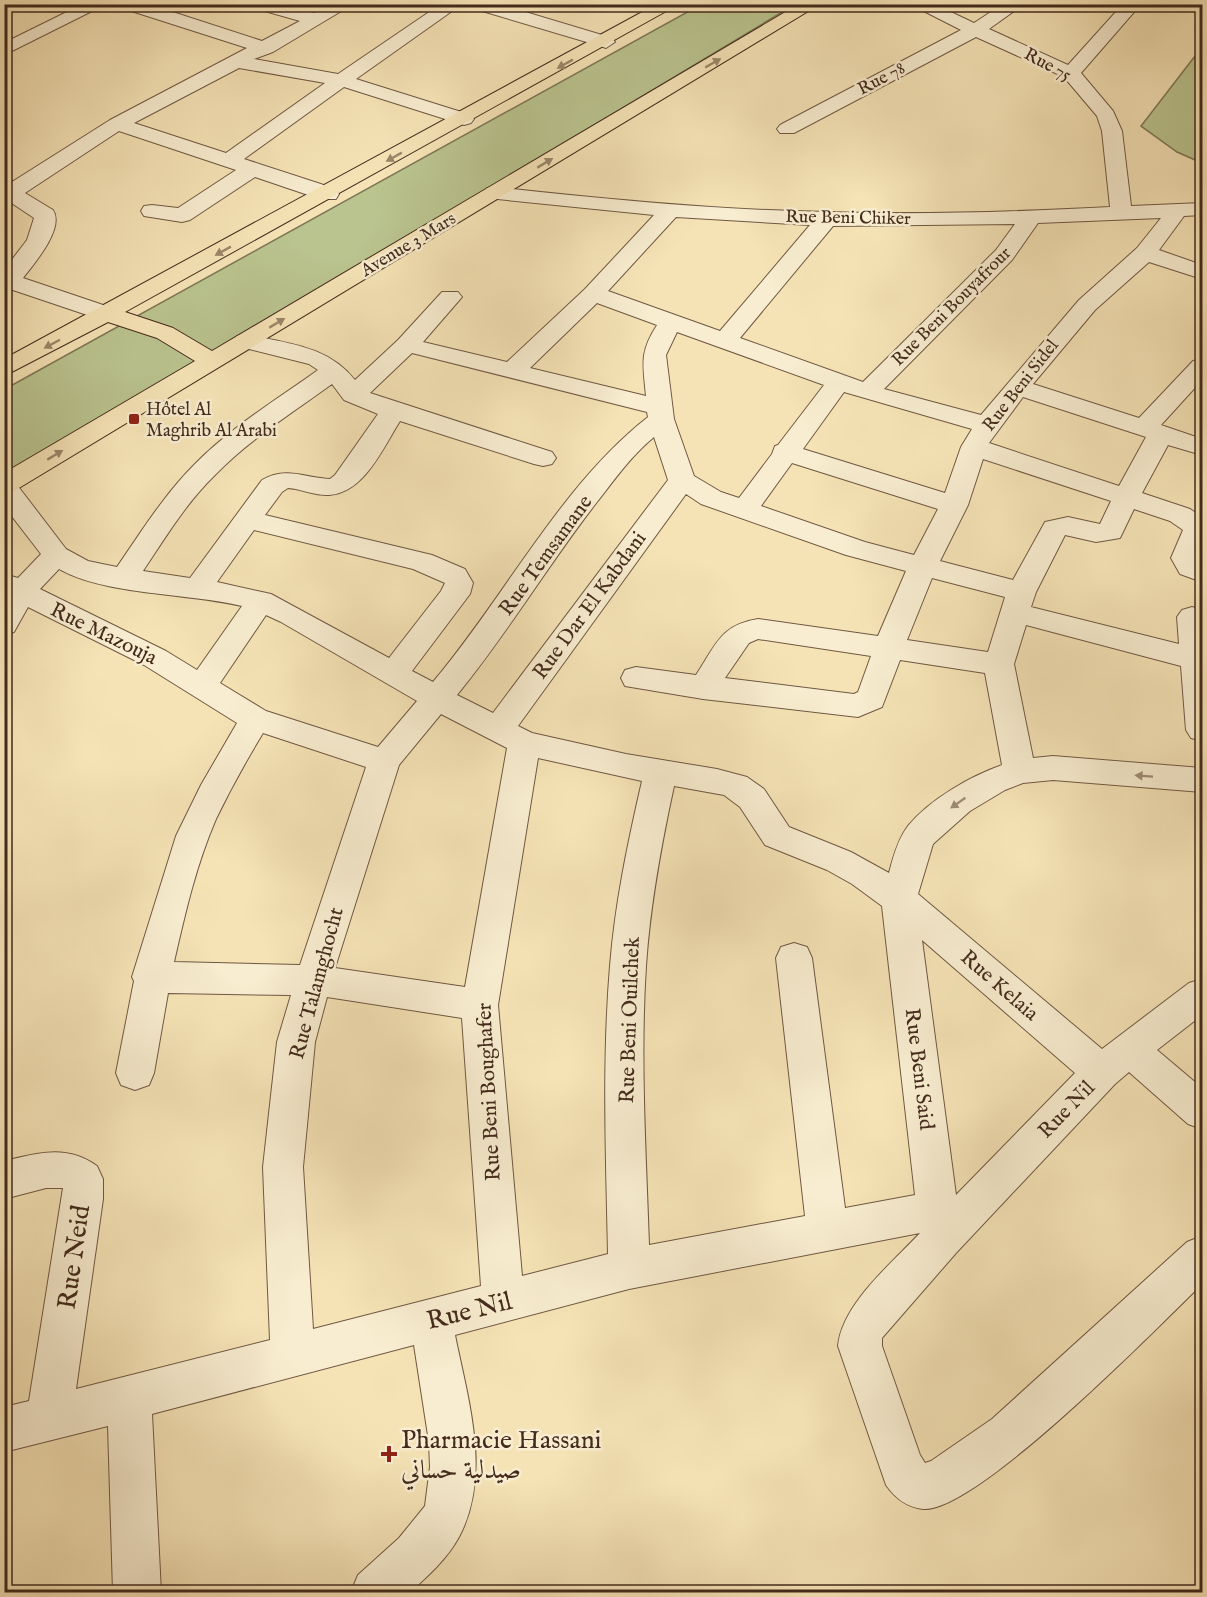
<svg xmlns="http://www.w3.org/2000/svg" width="1207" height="1597" font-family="'IM FELL English',Amiri,serif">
<rect width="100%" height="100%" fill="#f5e3b6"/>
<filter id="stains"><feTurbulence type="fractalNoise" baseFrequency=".00333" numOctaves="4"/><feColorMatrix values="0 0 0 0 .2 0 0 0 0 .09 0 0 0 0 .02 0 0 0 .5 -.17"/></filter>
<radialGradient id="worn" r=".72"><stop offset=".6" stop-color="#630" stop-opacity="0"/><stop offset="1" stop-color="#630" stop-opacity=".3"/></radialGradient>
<g fill="#bac48f" stroke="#7e7756" stroke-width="1.5">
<polygon points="700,5 794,5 5,479 5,389"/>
<polygon points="1202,47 1202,163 1177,152 1141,126"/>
</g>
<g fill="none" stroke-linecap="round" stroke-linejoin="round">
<defs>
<g id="minor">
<polygon points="83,4 106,4 4,55 4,43"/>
<path d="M120 4H148L262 41 300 21 254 8 252 4H282L314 13 331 4H353L273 52 254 59 338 74 441 4H462L356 79 471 115 474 119 471 123 464 125 344 87 244 159 336 189 339 194 336 199H320L255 177 190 220 182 222 144 216 141 211 144 206 152 205 178 208 236 170 119 131 25 193 53 210C65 228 34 264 23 278L115 309 119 314 115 319H99L4 287V270L27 240 34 218 10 202 4 203V187L110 120 247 48 122 8ZM239 68 325 83 226 153 134 123Z"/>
<polygon points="470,4 499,4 612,38 615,42 606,48 600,46 472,8"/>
<path d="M910 4H934L974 23 1003 4H1024L989 29 1068 65 1123 4H1141L1081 73 1113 111 1122 131 1131 206 1202 203V215L1184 216 1159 250 1202 265V279L1149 262 1095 310 1033 384 1139 418 1193 361 1202 359V380L1161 425 1202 439V455L1168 445 1142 493 1190 509 1202 517V551L1199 558 1202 562V582L1180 574 1171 558 1183 530 1170 521 1134 509 1120 538 1096 542 1065 535 1036 592 1031 607 1179 644 1177 617 1182 610 1192 607 1202 610V741L1191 738 1186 730 1181 666 1026 625 1014 664 1033 758 1053 756 1202 768V792L1053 780 1023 783 1005 790 970 811 933 844 918 894 1102 1049 1189 983 1202 979V1015L1157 1050 1202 1088V1129L1188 1124 1129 1072 1115 1084 956 1253 882 1338V1346L920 1455 925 1463 931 1461 992 1419 1187 1242 1202 1236V1284C1158 1327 976 1513 923 1509 906 1507 895 1498 886 1485L838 1346C842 1304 892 1263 920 1233L629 1289 455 1335C468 1400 492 1475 459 1537 447 1559 428 1576 410 1592H351L358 1575 399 1538 425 1506 430 1467 429 1442 414 1345 152 1414 161 1592H113L108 1426 4 1452V1407L29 1401 63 1188H46L4 1199V1161C38 1153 67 1144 97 1166L103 1179V1199L76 1389 270 1340 263 1167 277 1042 291 995 168 993 154 1073 149 1085 135 1090 121 1085 116 1073 134 981 132 977 176 836 201 785 237 723 144 665 28 607 14 632 4 635V574L18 578 41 554 4 506V479L14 481 66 549 88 561 117 567C141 532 164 495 194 465 230 428 276 400 318 370L309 364 237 346 234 341 237 336 246 334C287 344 327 345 355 380L398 340 442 292H458L462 297 423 342 507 362 585 289 654 215 487 198 484 193 487 188 495 187C606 199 716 210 827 212 921 215 1015 212 1110 207L1102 131 1097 116 1064 77 976 37 794 133H780L777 129 780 125 961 30ZM676 217 810 225 720 331 608 291ZM1161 218 1137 248 1079 300 981 415 884 389 1012 260 1038 223ZM1015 224 996 250 863 382 740 338 833 226ZM597 303 657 325C639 353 643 364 646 396L530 368ZM677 332 824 385 778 445 775 446 772 454 739 498 721 492 694 476 674 419 666 355ZM412 353 647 412 648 417C560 486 505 597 433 682L412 671 470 594 473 583 465 569 432 555 265 515 282 492 288 488C302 489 315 496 329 495 364 493 383 448 400 421L534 464 543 466 552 464 556 458 552 452 370 393ZM332 384 344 400 378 414 335 475 330 479C305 478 287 466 262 480L190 578 143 571C165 538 186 503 215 475 249 440 292 413 332 384ZM844 392 972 429 961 447 945 493 803 449ZM1023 397 1146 437 1119 486 989 443ZM654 437 668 480 493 713 457 695C507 634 548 565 597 502 615 479 631 456 654 437ZM983 459 1111 501 1100 524 1068 517 1045 522 1013 580 940 561 968 505ZM792 463 938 509 914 555 865 542 761 506ZM686 494 701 504 846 555 906 571 878 636 758 619C720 625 716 645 696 675L636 667 625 670 621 678 625 686 703 699 858 717 882 707 900 660 985 673 1002 765C971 776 930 799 908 826 898 839 893 857 889 873L851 852 789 827 764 789 747 777 717 769 626 754 532 733 518 726ZM254 530 413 569 445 583 441 591 389 658 271 594 217 582ZM59 569C103 595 190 593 242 606L197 670 166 651 40 589ZM932 578 1005 597 988 652 907 640ZM266 615 281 622 417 701 378 747 266 711 220 683ZM758 639 871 656 858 692 854 694 725 678 749 643ZM441 714 507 748 465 987 335 968 399 765ZM263 733 366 767 300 965 174 962C185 914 196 865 216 819 230 790 246 761 263 733ZM538 758 642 781C628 842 615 903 610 966 602 1061 606 1158 608 1254L522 1276 498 1005ZM674 786 724 795 740 807 765 845 827 870 852 884 882 906 915 1195 845 1208 812 958 807 947 794 943 781 947 776 958 805 1216 649 1245C646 1152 640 1059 646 966 650 906 661 846 674 786ZM922 940 1075 1073 956 1195ZM327 997 462 1018 481 1286 313 1329 303 1167 315 1042Z"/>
</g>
<polygon id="major" points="657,4 679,4 125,312 173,328 212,351 799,4 820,4 14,491 4,493 4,473 195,361 157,338 108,322 4,376 4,359"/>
</defs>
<use href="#minor" stroke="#705842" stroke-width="2"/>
<use href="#major" stroke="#432a1c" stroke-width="2"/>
<use href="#minor" fill="#f8edd0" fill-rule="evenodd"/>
<use href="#major" fill="#f5e3b6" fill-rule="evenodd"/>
</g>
<defs><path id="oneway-solid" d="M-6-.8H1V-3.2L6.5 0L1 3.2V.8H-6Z" transform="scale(1.5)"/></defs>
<g fill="#9c8669">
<use href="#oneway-solid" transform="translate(713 63) rotate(-30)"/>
<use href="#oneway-solid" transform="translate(565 64) rotate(151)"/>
<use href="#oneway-solid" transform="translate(394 157) rotate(151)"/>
<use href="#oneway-solid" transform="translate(545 163) rotate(-31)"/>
<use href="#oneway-solid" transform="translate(223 251) rotate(151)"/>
<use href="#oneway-solid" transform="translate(277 323) rotate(-31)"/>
<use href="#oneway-solid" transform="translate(52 344) rotate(152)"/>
<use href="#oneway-solid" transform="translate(55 455) rotate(-31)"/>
</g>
<g fill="#9e8c76">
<use href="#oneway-solid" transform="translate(1144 776) rotate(-176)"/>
<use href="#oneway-solid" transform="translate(958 803) rotate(145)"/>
</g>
<g fill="#8f2418" stroke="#f8edd0" stroke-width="2">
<rect x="128" y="413" width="12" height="12" rx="3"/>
<path d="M386 1445h6v6h6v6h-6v6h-6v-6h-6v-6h6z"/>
</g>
<g text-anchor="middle" stroke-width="5" stroke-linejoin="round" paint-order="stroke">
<g font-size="18" fill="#432a1c" stroke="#f8edd0">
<text transform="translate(1048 64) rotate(28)" y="6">Rue 75</text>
<text transform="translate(881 78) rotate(-28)" y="6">Rue 78</text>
<text transform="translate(848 217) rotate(1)" y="6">Rue Beni Chiker</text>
<text transform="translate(408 244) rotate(-31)" y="6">Avenue 3 Mars</text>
<text transform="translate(951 306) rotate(-45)" y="6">Rue Beni Bouyafrour</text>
<text transform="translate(1020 385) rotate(-52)" y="6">Rue Beni Sidel</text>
</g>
<g font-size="18" fill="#432a1c" stroke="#f8edd0" text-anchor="start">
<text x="146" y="415">Hôtel Al<tspan x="146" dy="21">Maghrib Al Arabi</tspan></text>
</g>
<g font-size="21" fill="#432a1c" stroke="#f8edd0">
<text transform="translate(545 555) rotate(-54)" y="7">Rue Temsamane</text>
<text transform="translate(589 605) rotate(-54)" y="7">Rue Dar El Kabdani</text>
<text transform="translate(104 633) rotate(26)" y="7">Rue Mazouja</text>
<text transform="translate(316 983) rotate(-75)" y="7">Rue Talamghocht</text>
<text transform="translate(1000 985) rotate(41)" y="7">Rue Kelaia</text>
<text transform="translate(629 1020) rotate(-88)" y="7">Rue Beni Ouilchek</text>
<text transform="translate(920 1069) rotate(83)" y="7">Rue Beni Said</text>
<text transform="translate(488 1092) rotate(-93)" y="7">Rue Beni Boughafer</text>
<text transform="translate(1066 1109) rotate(-46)" y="7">Rue Nil</text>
</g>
<g font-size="26" fill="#432a1c" stroke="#f8edd0">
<text transform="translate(73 1257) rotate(-82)" y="9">Rue Neid</text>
<text transform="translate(469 1310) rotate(-14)" y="9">Rue Nil</text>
</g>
<g font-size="26" fill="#432a1c" stroke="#f8edd0" text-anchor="start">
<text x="401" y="1448">Pharmacie Hassani<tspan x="401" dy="30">صيدلية حساني</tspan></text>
</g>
</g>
<rect width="1207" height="1597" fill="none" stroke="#f5e3b6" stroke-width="24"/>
<rect x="6" y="6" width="1195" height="1585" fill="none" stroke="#432a1c" stroke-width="3"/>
<rect x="12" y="12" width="1183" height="1573" fill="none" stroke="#432a1c" stroke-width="1.5"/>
<rect width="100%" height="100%" filter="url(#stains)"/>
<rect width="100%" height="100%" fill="url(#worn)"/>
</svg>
